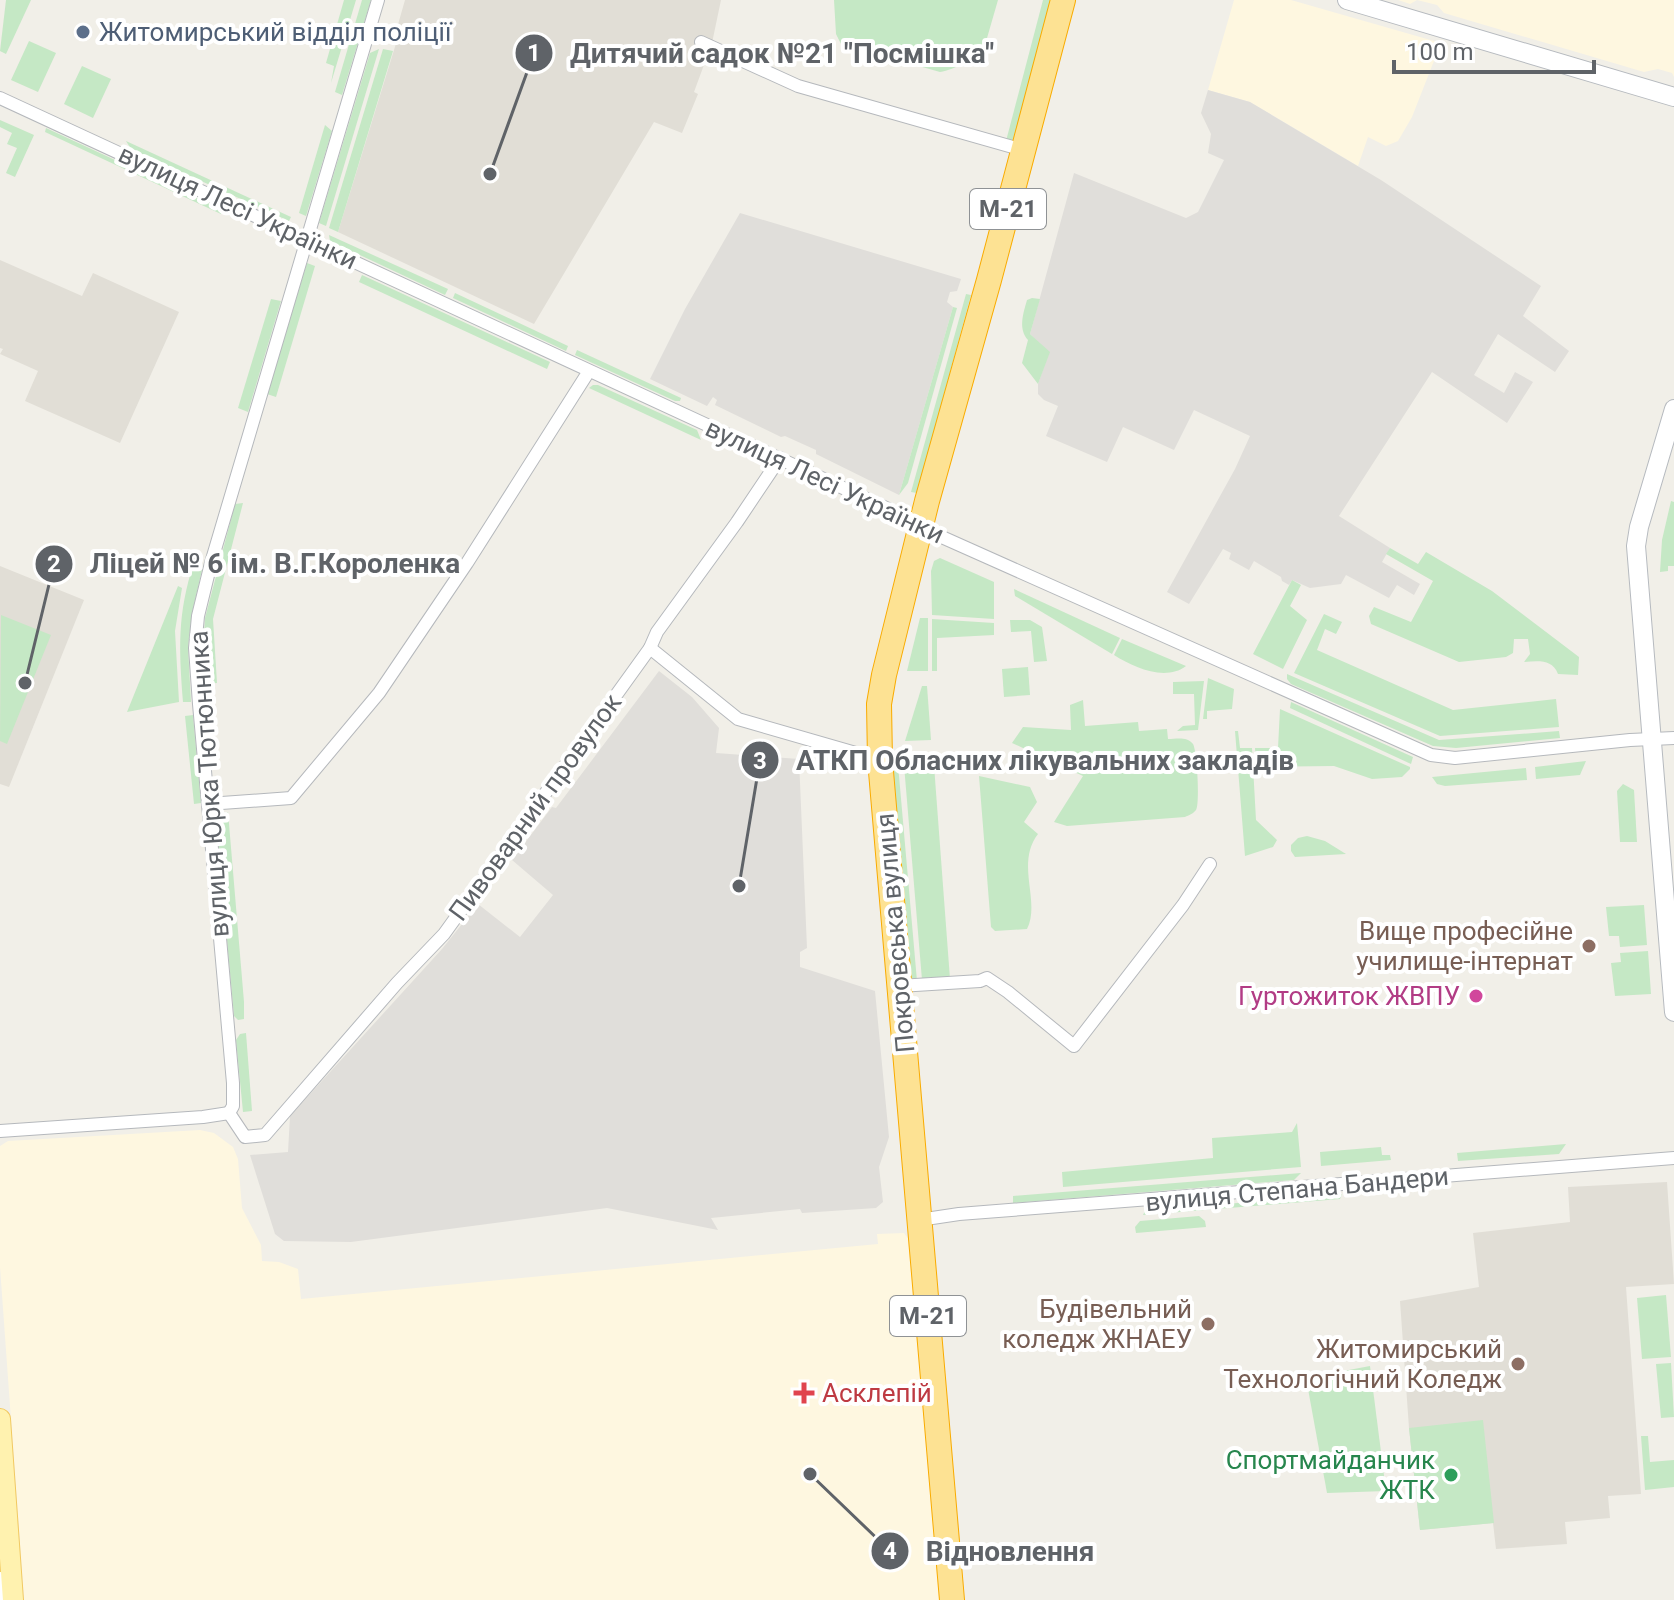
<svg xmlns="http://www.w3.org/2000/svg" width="1674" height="1600" font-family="Roboto,sans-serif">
<rect width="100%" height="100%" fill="#f1efe8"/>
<g fill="#fef7e0">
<polygon points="1234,0 1291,0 1441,43 1412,117 1398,141 1386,146 1368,137 1358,166 1250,102 1208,90"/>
<polygon points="1398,0 1674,0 1674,77 1672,73 1658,69 1644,72 1444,13 1437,5 1417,0 1410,4"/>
<polygon points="200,1130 214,1133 233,1147 238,1159 242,1208 261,1245 262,1261 279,1262 298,1269 301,1299 878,1244 877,1234 904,1233 909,1240 940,1600 24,1600 0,1267 0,1146 8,1141"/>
</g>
<g fill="#e0deda">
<polygon points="1208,90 1250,102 1381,180 1541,286 1523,316 1569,351 1555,372 1498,334 1474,375 1504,393 1515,372 1533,382 1507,423 1432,372 1339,516 1390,548 1382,562 1420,584 1414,595 1397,585 1389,598 1346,575 1341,584 1310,588 1292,580 1289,585 1282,581 1281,577 1254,561 1249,570 1229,559 1231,553 1223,549 1189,604 1167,592 1235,469 1250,436 1194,410 1174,450 1123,427 1107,462 1046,436 1058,406 1044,400 1038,394 1038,384 1049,352 1030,334 1074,173 1186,218 1198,212 1224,160 1208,153 1211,134 1201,113"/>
<polygon points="740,213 961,279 957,291 950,292 947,302 953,307 899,495 816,454 816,450 785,436 781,437 715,405 717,400 713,397 707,406 650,379 685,309"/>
<polygon points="659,671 692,697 719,728 716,753 799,759 807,948 800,952 800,967 875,991 889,1137 879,1167 883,1202 876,1208 802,1213 800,1209 711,1218 718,1230 607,1208 351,1242 284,1241 275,1234 250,1155 288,1152 290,1116 442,949 478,904 520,937 553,895 512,860 552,807 556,808"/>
</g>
<g fill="#e1ded6">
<polygon points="405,0 721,0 712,43 694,92 698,94 682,133 654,122 534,324 338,232 398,37 395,35"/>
<polygon points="0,260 82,296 93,273 179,312 120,443 25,401 38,371 0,354 3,349 0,348"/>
<polygon points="0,566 84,600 9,787 0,784"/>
<polygon points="1667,1182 1674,1284 1626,1287 1641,1494 1608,1496 1610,1518 1565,1522 1567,1544 1496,1549 1493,1523 1420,1530 1409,1428 1400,1301 1479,1287 1473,1233 1570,1222 1568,1187"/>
</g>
<g fill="#c5e8c5">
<polygon points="6,0 31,0 6,54 0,51"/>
<polygon points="344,0 356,0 331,83 334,66 326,63"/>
<polygon points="362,0 371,0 342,95 335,92"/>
<path d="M834 0H998L985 45 979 44C975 58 955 70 940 72L841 44 836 34Z"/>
<polygon points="1043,0 1051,0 1014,140 1006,141"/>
<polygon points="29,41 56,53 38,92 11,80"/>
<polygon points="379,49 326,226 319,223 370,53"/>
<polygon points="383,49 393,51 338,232 329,228"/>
<polygon points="82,66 111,79 93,118 64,104"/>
<polygon points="0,120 34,135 15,177 6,173 17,148 7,144 12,133 0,127"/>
<polygon points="325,125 332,131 306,216 299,213"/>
<polygon points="46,128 223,210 221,214 45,132"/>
<polygon points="126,141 291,217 289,221 131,149"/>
<polygon points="329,235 448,289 445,295 330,241"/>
<polygon points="307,263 315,266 276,397 267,394"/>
<polygon points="362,275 550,362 547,369 359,282"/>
<polygon points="455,293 568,346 566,351 453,298"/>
<polygon points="966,294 971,295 917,493 911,492"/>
<path d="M1032 298 1040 299 1030 334 1050 352 1038 384 1022 363 1028 340C1018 329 1023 314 1027 300Z"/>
<polygon points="271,299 281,301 248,412 238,408"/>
<polygon points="953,307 957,308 908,483 899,495"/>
<polygon points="577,350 681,398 680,401 675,401 575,355"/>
<polygon points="593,385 598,385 697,430 701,440 589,388"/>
<polygon points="1671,501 1674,502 1674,566 1668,566 1668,571 1660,572 1662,540"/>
<polygon points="243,503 213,619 217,683 205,684 203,652 205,618 235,504"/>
<path d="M1390 548 1418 564 1426 552 1492 591 1579 657 1578 675 1558 674C1552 659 1539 661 1524 662L1530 654 1528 639H1514L1513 653 1506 657 1459 662 1371 624 1369 616 1374 607 1411 622 1433 581 1386 554Z"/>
<polygon points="940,558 994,582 994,619 932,615 931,571 934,561"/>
<path d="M194 562 202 570 192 613 188 647 191 702H183C179 648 177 615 194 562Z"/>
<polygon points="1292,580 1301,585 1290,606 1307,620 1283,669 1253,654"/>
<polygon points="178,586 182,588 175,631 179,702 127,712"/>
<polygon points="1014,589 1120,638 1112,654 1015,596"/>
<polygon points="1324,614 1342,622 1336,634 1325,629 1317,650 1453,710 1556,699 1559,727 1440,736 1294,673"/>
<polygon points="1,615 51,635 7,744 0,741"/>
<polygon points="920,618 928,618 928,671 907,671"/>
<polygon points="932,619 994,623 994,635 937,638 937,671 932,671"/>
<polygon points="1010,620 1030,620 1042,627 1047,661 1034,662 1031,631 1011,632"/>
<path d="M1122 639 1186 666C1165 682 1133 667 1114 655Z"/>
<polygon points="1028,667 1030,695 1004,697 1002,669"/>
<polygon points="1287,674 1439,740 1559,731 1560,738 1456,748 1433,746 1291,684 1287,679"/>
<polygon points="1208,678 1234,689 1232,709 1207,711 1207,719 1203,719"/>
<polygon points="1204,681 1198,730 1177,731 1183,726 1195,725 1194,694 1173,694 1173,682"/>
<polygon points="922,686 927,686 931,740 905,741"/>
<path d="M1083 700 1085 726 1138 722 1139 731 1167 729 1168 739C1176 739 1187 736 1193 744 1197 750 1200 804 1196 810 1193 814 1189 815 1185 817L1067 826 1054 822 1083 776 1012 743 1023 727 1071 730 1070 705Z"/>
<polygon points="1291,702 1413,757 1411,764 1290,708"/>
<polygon points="1280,709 1410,767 1410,769 1402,777 1372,779 1334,766 1256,767 1255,748 1278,748"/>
<polygon points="193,715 201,803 194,804 185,716"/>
<polygon points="1235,731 1238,731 1240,748 1252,748 1256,820 1277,840 1273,847 1245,856"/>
<polygon points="933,752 950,979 922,980 903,753"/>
<polygon points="897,753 917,981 911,981 892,754"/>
<polygon points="1586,761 1580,775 1536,779 1535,767"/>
<polygon points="1526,768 1527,780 1445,786 1437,784 1432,777"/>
<path d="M979 776 1030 787 1037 802 1024 822 1038 834C1015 864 1041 901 1027 929L995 931 991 927Z"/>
<polygon points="1623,784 1634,790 1637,842 1620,842 1617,791"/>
<polygon points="228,812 244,1002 244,1019 238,1020 234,1016 216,821"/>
<polygon points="1307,836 1325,841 1346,854 1295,857 1291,851 1291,845 1298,838"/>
<polygon points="1644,905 1647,945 1620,947 1619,936 1609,936 1606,907"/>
<polygon points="1648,951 1651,994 1615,996 1611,963 1621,962 1620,953"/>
<polygon points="246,1033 252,1111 243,1112 236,1040 240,1034"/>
<polygon points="1297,1123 1301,1167 1063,1187 1062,1172 1213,1158 1212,1138 1292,1132"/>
<polygon points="1566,1144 1559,1154 1458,1161 1457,1153"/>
<polygon points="1381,1147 1382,1155 1390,1155 1391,1160 1321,1166 1320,1152"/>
<polygon points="1301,1173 1294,1180 1013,1203 1013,1196"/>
<polygon points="1342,1194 1340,1199 1143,1215 1145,1211"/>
<polygon points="1199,1216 1205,1221 1206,1227 1136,1233 1135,1227 1140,1221"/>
<polygon points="1666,1295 1671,1357 1642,1359 1637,1298"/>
<polygon points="1671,1363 1674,1417 1661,1418 1656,1364"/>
<polygon points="1370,1366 1386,1491 1327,1493 1306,1378"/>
<polygon points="1483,1420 1494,1523 1420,1530 1409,1428"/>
<polygon points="1641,1436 1648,1436 1650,1462 1674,1460 1674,1487 1645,1490"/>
</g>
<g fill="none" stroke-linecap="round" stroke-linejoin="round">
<defs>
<g id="street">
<polyline points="701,42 798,86 1023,150"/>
<polyline points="0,98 895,512 944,538 1431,755 1455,758 1630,740 1674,738"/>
<polyline points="650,648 738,719 880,760"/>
<polyline points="208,804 291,798 379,693 467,563 589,371"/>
<polyline points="899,986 980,981 987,978 1008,992 1074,1046 1183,905 1210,864"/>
<polyline points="229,1113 233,1106 233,1083 199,704 195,648 198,616 211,563 378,0"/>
<polyline points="229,1113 245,1137 265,1135 397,983 444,934 650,648 657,632 737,522 780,458"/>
<polyline points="0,1131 203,1117 229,1113"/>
<polyline points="919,1220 959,1214 1674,1158"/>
<polyline points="0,1578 2,1600"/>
</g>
<g id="secondary">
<polyline points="1347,0 1674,97"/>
<polyline points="1674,409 1639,527 1636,546 1674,1012"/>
</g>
<polyline id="primary" points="0,1419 13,1600"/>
<polyline id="highway" points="952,1600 880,760 879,704 884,675 927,501 989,280 1063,0"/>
</defs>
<use href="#street" stroke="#b5b8bc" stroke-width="14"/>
<use href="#secondary" stroke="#b6babf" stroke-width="20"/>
<use href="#primary" stroke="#f2c960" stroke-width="22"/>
<use href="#highway" stroke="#f9ab00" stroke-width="26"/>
<use href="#street" stroke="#fff" stroke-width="12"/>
<use href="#secondary" stroke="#fff" stroke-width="18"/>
<use href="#primary" stroke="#fff2af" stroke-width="20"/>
<use href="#highway" stroke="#fde293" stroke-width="24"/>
</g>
<circle fill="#5c6f8a" stroke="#fff" stroke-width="3" cx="83" cy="32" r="8"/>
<g fill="#8d6e63" stroke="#fff" stroke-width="3">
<circle cx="1589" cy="946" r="8"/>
<circle cx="1208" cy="1324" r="8"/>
<circle cx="1518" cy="1364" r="8"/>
</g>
<circle fill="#d1479c" stroke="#fff" stroke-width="3" cx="1476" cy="996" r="8"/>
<path fill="#e0444e" stroke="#fff" stroke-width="3" d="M800 1381h8v8h8v8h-8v8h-8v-8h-8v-8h8z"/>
<circle fill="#2e9e5b" stroke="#fff" stroke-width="3" cx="1451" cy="1475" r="8"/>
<g text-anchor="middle" stroke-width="8" stroke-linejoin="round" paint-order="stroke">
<g fill="#fff" stroke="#8f9295" stroke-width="2">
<rect x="970" y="189" width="76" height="40" rx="6"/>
<rect x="890" y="1296" width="76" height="40" rx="6"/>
</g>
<g font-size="24" font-weight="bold" fill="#5f6368">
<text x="1008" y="217">М-21</text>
<text x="928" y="1324">М-21</text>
</g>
<g font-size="26" fill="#4e5e75" stroke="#fff" text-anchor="start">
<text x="99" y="41">Житомирський відділ поліції</text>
</g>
<g font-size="26" fill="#5f6368" stroke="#fff">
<text transform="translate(238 207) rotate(25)" y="9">вулиця Лесі Українки</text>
<text transform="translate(825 481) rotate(25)" y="9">вулиця Лесі Українки</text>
<text transform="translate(209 784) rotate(-94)" y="9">вулиця Юрка Тютюнника</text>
<text transform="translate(535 807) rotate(-54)" y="9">Пивоварний провулок</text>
<text transform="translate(895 933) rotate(-95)" y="9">Покровська вулиця</text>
<text transform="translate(1297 1189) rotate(-5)" y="9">вулиця Степана Бандери</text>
</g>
<g font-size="26" fill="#785e54" stroke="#fff" text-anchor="end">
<text x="1573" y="940">Вище професійне<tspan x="1573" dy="30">училище-інтернат</tspan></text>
<text x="1192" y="1318">Будівельний<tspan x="1192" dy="30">коледж ЖНАЕУ</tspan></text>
<text x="1502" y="1358">Житомирський<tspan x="1502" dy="30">Технологічний Коледж</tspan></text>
</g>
<g font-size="26" fill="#b23c85" stroke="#fff" text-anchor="end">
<text x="1460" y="1005">Гуртожиток ЖВПУ</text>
</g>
<g font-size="26" fill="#be3a42" stroke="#fff" text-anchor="start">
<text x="822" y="1402">Асклепій</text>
</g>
<g font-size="26" fill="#27864d" stroke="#fff" text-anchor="end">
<text x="1435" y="1469">Спортмайданчик<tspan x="1435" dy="30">ЖТК</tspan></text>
</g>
</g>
<path fill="none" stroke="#5f6368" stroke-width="3" d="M490 174L534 53M25 683L54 564M739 886L760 760M810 1474L890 1551"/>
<g fill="#5f6368" stroke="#fff" stroke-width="3">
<circle cx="490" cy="174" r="8"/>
<circle cx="25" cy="683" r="8"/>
<circle cx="739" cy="886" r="8"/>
<circle cx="810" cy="1474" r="8"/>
<circle cx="534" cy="53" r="20"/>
<circle cx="54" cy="564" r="20"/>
<circle cx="760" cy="760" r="20"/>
<circle cx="890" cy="1551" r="20"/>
</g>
<g font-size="24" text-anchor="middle" font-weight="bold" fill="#fff">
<text x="534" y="61">1</text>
<text x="54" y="572">2</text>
<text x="760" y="769">3</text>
<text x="890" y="1559">4</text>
</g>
<g font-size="28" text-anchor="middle" font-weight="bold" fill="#5f6368" stroke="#fff" stroke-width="8" stroke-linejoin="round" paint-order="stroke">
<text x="782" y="63">Дитячий садок №21 "Посмішка"</text>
<text x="275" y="573">Ліцей № 6 ім. В.Г.Короленка</text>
<text x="1045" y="770">АТКП Обласних лікувальних закладів</text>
<text x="1010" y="1561">Відновлення</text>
</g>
<path d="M1394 60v12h200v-12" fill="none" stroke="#5f6368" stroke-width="4"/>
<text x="1406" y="60" font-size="24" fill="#5f6368" stroke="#ffffff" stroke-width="6" paint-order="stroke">100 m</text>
</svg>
